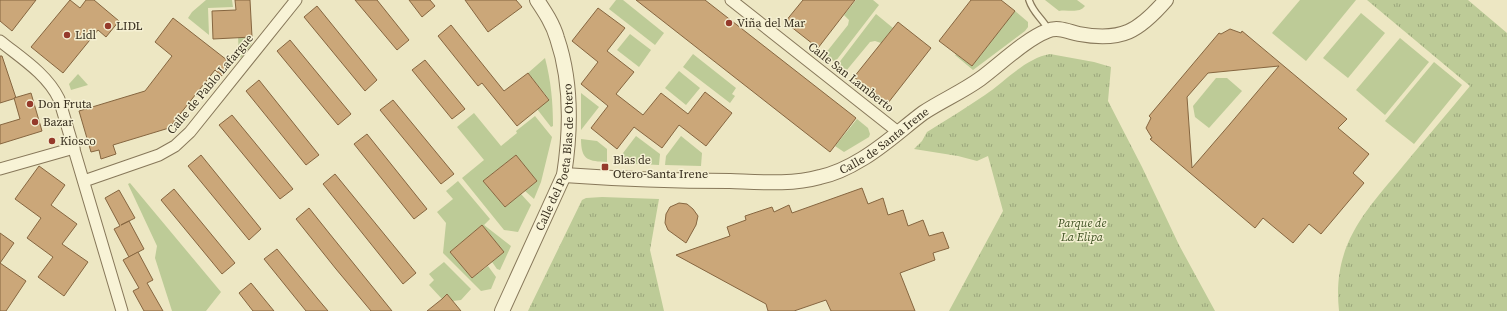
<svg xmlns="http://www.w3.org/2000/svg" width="1507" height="311" font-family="'Source Serif 4',serif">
<defs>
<pattern id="park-tufts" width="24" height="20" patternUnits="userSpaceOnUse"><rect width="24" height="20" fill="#bdcb97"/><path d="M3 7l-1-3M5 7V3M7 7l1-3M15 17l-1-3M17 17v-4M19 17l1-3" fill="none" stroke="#9aa57b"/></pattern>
</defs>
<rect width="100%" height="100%" fill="#ede7c3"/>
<g fill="url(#park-tufts)">
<path d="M1367 0H1468L1507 33V311H1339C1332 245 1364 213 1403 166 1425 139 1448 113 1470 86Z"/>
<path d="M1050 54 1094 62 1111 67 1108 101 1142 167 1179 245 1215 311H949L1003 211 988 156 977 161 958 156 914 149 922 141 927 132C946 120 966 108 985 95 1004 82 1026 58 1050 54Z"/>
<polygon points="602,197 659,199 650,250 664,311 528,311 582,200 586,198"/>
</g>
<g fill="#bdcb97">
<polygon points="206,0 232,0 233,7 208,8 209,35 188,18 192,12"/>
<polygon points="616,0 623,0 664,33 655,45 609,9"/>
<polygon points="856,0 873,0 879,5 835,62 825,54 848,25 849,20 844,15"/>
<path d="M1045 0H1077L1085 6C1079 14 1067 9 1059 11Z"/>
<polygon points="1300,0 1356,0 1306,61 1272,33"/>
<polygon points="1015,11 1028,22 1028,27 1025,31 973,70 955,55 956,54 972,66"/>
<polygon points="1361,13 1385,33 1348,78 1323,58"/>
<polygon points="876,14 893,28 881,43 875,41 870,42 846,71 838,64"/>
<polygon points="630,34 651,50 639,67 617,50"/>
<polygon points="238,37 252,37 251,45 241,58 239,56"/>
<polygon points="1400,38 1429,62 1385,115 1356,90"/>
<polygon points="693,54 736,88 732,94 735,96 730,103 683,67"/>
<path d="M545 58C551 81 553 102 553 126L551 127 537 109 549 99 528 73Z"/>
<polygon points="1434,62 1462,85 1414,144 1385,121"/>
<polygon points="679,71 700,88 686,105 665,88"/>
<polygon points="78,74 88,85 71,90 69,84"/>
<polygon points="1216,78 1227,78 1242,91 1209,128 1195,117 1193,106"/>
<polygon points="581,93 599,107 581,130"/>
<polygon points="474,113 501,146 517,133 516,131 535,116 552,137 541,182 534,199 525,191 537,181 516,155 483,181 505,207 521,194 531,205 518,232 504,230 462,178 484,160 457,127"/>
<polygon points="857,119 868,128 870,134 869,137 844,152 835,146"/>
<polygon points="636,136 660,154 659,165 619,163 620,157"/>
<polygon points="681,136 702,153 701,166 665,165 666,156"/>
<path d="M581 139 597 141 607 149V162C589 161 581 161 581 139Z"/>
<polygon points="458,181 490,219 484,225 511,246 500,270 497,269 492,262 504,252 482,225 450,252 472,278 488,266 496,277 491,289 481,291 443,253 446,223 437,212 453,199 446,191"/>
<polygon points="130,183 221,292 206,311 172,311 155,258 157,246 128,184"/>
<polygon points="444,262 471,289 461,300 453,301 447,294 442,299 429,285 434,280 429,274"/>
</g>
<g fill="#cba779" stroke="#866640" fill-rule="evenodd">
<polygon points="0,0 36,0 12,31 0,21"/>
<polygon points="70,0 80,8 86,0 94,0 119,21 106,37 98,30 63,73 31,47"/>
<polygon points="235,0 250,0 252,37 213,39 212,11 236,10"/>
<polygon points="355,0 377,0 409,40 397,50"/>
<polygon points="409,0 430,0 435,6 422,17"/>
<polygon points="465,0 516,0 522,7 488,32"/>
<polygon points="636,0 705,0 856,118 830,152"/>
<polygon points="803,0 855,0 818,48 785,22"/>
<polygon points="971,0 1001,0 1015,11 972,66 939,41"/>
<polygon points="317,6 377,80 365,91 304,17"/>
<polygon points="598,8 625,28 607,51 634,72 616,94 643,115 661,93 688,114 705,92 732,113 706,146 679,125 662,148 634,127 617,149 591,128 608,106 581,84 598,62 572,41"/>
<polygon points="173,18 232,64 222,76 215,70 169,128 113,145 116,154 101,159 99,150 91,152 79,111 145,91 172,56 155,42"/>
<polygon points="898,22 931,48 888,103 854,77"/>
<polygon points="451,25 504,91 528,73 549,100 517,126 482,83 478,86 438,36"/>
<path d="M1230 29 1241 33 1242 31 1347 119 1338 128 1369 154 1353 173 1364 183 1321 234 1309 224 1293 243 1263 218 1255 228 1150 139 1152 138 1146 128 1151 118 1149 116 1219 33 1221 34ZM1279 66 1230 124 1192 168 1187 97 1208 73Z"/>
<polygon points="290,40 351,114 338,125 277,51"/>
<polygon points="0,56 2,56 16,98 0,103"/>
<polygon points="425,60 465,109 452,119 412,70"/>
<polygon points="259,80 319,155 306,165 246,91"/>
<polygon points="31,93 42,131 0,144 0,125 20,119 14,98"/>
<polygon points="393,100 454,174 441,184 380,110"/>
<polygon points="232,115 293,189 280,199 219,125"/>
<polygon points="367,134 427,209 414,219 354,144"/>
<polygon points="201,155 261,229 249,240 188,166"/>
<polygon points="516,155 537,181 505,207 483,181"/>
<polygon points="39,166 65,185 51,205 77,224 62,244 88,262 64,296 38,277 53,257 27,238 41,218 15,199"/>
<polygon points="335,174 416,273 403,284 323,184"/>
<polygon points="862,188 868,204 883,198 888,215 903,210 908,226 923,220 929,236 943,232 949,248 933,253 935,260 900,273 915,311 831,311 826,300 794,311 768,311 766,304 676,255 730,236 727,227 746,220 745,216 772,207 774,212 789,205 792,213"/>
<polygon points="174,189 235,263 222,274 161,200"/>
<polygon points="119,190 135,218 121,225 129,221 144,249 129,257 114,229 120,226 105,198"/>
<polygon points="679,203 687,204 693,209 698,216 696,225 686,243 668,230 665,223 666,214 670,207"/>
<polygon points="309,208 329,233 392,311 371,311 336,269 296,219"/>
<polygon points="482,225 504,252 472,278 450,252"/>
<polygon points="0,233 14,243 0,263"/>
<polygon points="277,249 317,298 328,311 306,311 264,259"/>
<polygon points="138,252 153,280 147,283 163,311 144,311 133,291 139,288 123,260"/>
<polygon points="0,263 26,281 6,311 0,311"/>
<polygon points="251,283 274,311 253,311 239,293"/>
<polygon points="447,294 461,311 427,311 442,299"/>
</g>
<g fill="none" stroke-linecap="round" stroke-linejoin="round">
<defs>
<path id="service" d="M1029 0C1033 13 1042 18 1048 29"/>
<g id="minor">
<polyline points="731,0 898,132"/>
<path d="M0 41C21 58 47 74 59 99L122 311"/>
<polyline points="0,169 74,148"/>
<polyline points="84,181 159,155 175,146 190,132 296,0"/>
</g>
<g id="tertiary">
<path id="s1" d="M564 175C620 179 675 181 730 181 759 182 791 185 820 177 834 174 849 167 862 159 884 146 903 128 923 113 941 101 962 92 980 79 999 65 1026 39 1047 31 1058 26 1069 32 1079 34 1122 42 1139 31 1166 0"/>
<path id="s2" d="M502 311 564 175C571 130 572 82 557 38 553 24 545 12 537 0"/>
</g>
</defs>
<use href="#service" stroke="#87785a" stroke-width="8"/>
<use href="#minor" stroke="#87785a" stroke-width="13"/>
<use href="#tertiary" stroke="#87785a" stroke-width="16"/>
<use href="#service" stroke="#f8f3d6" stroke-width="5.5"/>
<use href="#minor" stroke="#f8f3d6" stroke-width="11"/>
<use href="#tertiary" stroke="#f8f3d6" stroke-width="14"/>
</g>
<g fill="#953a2b" stroke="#f5f0d2" stroke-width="1.5">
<circle cx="729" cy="23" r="4"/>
<circle cx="108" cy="26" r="4"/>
<circle cx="67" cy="35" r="4"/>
<circle cx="30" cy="104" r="4"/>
<circle cx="35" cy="122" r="4"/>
<circle cx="52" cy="141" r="4"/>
<rect x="601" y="163" width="8" height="8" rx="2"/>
</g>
<g text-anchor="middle" stroke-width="3" stroke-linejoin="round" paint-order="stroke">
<g font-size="12" fill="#372e1e" stroke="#f5f0d2" text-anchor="start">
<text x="737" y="27">Viña del Mar</text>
<text x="116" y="30">LIDL</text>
<text x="75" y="39">Lidl</text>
<text x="38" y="108">Don Fruta</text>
<text x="43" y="126">Bazar</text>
<text x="60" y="145">Kiosco</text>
<text x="613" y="164">Blas de<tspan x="613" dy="14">Otero-Santa Irene</tspan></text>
</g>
<g font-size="12" fill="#372e1e" stroke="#f5f0d2">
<text transform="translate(851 77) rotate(38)" y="4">Calle San Lamberto</text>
<text transform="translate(210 84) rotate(-50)" y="4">Calle de Pablo Lafargue</text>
<text dy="4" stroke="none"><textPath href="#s1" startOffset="331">Calle de Santa Irene</textPath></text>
<text dy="4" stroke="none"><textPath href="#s2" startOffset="165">Calle del Poeta Blas de Otero</textPath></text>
</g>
<g font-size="12" font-style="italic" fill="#415325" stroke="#f5f0d2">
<text x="1082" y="227">Parque de<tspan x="1082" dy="14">La Elipa</tspan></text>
</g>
</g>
</svg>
